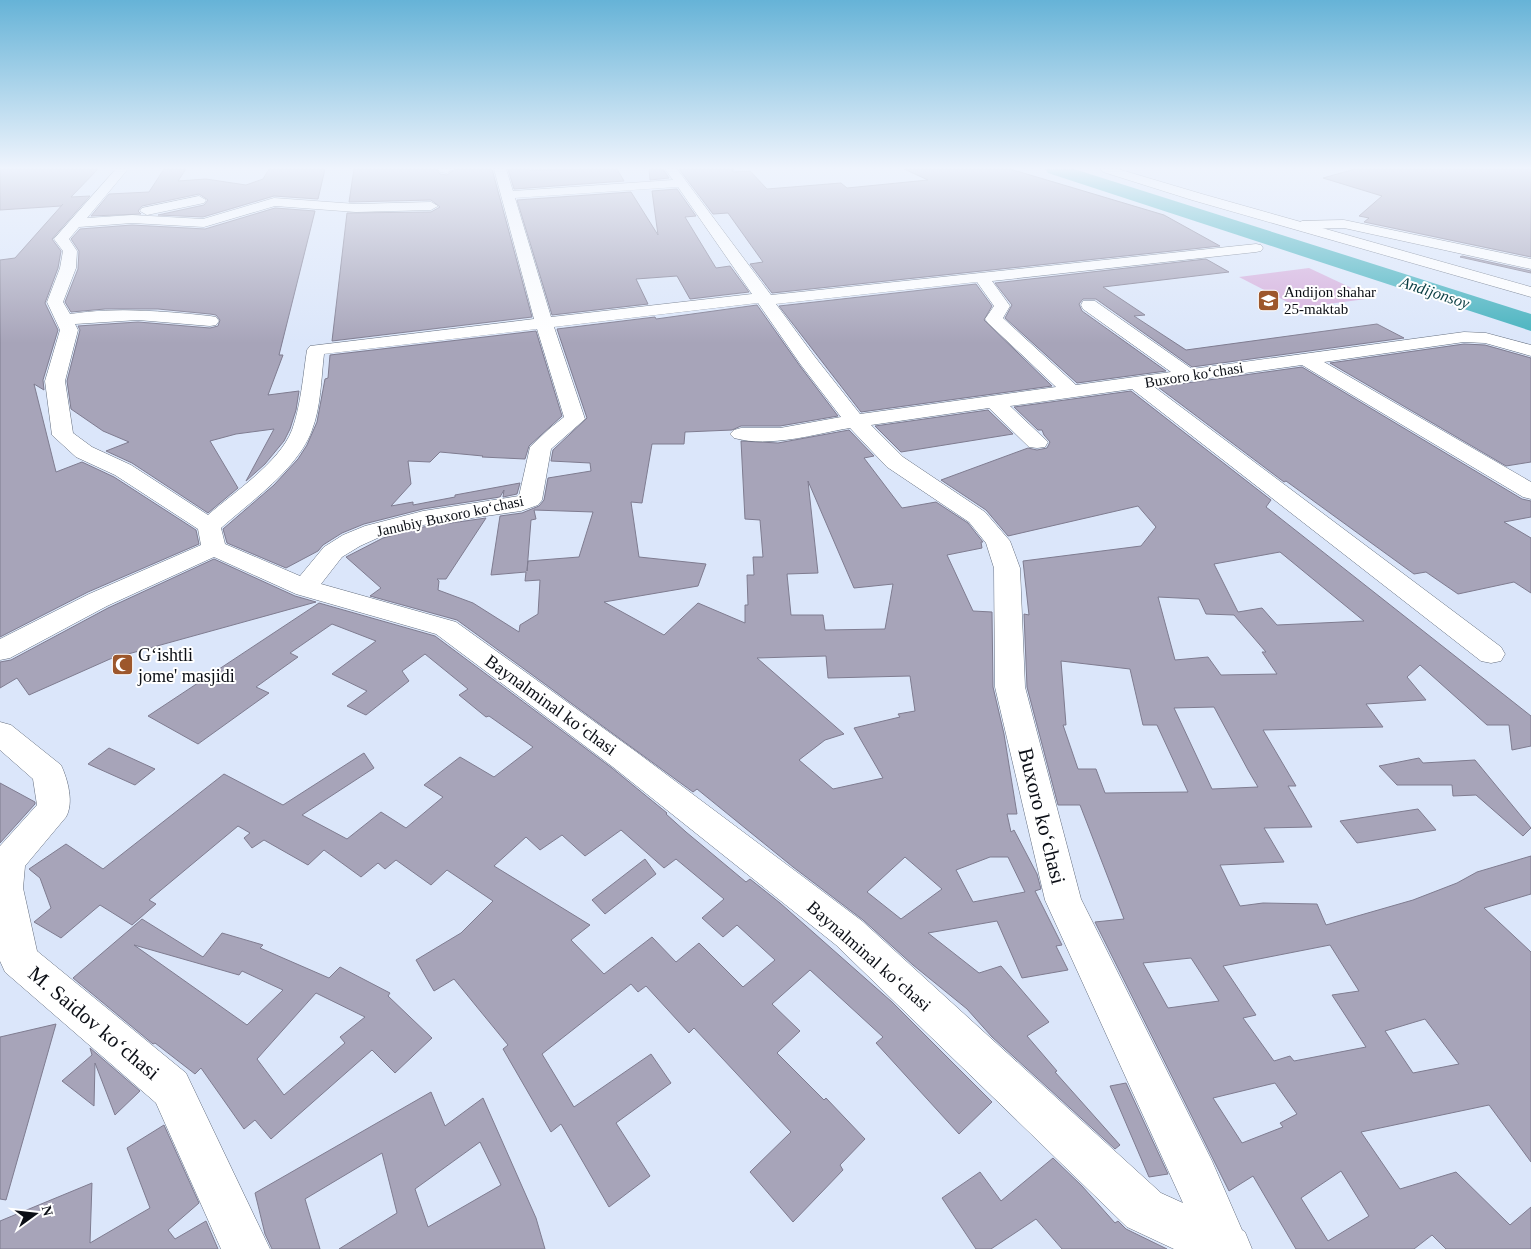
<svg xmlns="http://www.w3.org/2000/svg" width="1531" height="1249" font-family="'Times New Roman',serif">
<rect width="100%" height="100%" fill="#dbe6fa"/>
<polygon fill="#d5addb" points="1309,268 1373,298 1299,308 1239,277"/>
<g fill="none" stroke-linecap="round" stroke-linejoin="round">
<polygon fill="#43b1bd" fill-rule="evenodd" points="1045,169 1074,169 1531,314 1531,331 1048,173"/>
</g>
<g fill="#a7a4b9" stroke="#7f7c90" fill-rule="evenodd">
<polygon points="0,169 98,169 71,197 90,196 52,239 61,251 58,268 45,303 58,330 43,380 44,390 34,384 56,472 82,462 114,477 196,530 199,544 88,592 0,637 0,260 15,258 63,204 61,206 0,210"/>
<polygon points="164,169 186,169 178,181 206,179 246,185 263,179 269,169 325,169 318,199 274,196 203,217 158,215 204,205 208,200 199,194 142,206 138,211 141,214 91,216 109,194 149,192"/>
<polygon points="354,169 436,169 440,174 447,175 455,169 492,169 532,317 332,341 347,213 431,212 440,207 431,200 349,202"/>
<polygon points="508,169 529,169 530,170 617,169 624,181 514,189"/>
<polygon points="649,169 663,169 669,178 650,180"/>
<polygon points="679,169 733,169 733,172 750,171 767,189 841,183 847,188 928,180 904,169 1010,169 1164,215 1220,246 772,293 750,264 763,262 728,213 713,214"/>
<polygon points="1355,169 1531,169 1531,257 1364,222 1369,218 1359,216 1382,196 1323,178"/>
<polygon points="677,189 696,216 685,217 716,268 730,266 749,292 690,299 677,276 636,279 648,304 552,315 517,200 631,192 658,235 652,191"/>
<polygon points="275,208 315,211 279,355 283,355 268,395 299,391 296,410 290,429 284,441 265,464 246,481 274,429 236,434 210,441 238,488 208,513 132,463 106,451 129,442 103,431 71,409 67,381 80,330 78,326 138,322 210,328 218,326 220,320 216,315 210,314 158,309 105,309 71,312 65,302 78,269 79,251 71,239 80,229 132,225 205,229"/>
<polygon points="1462,256 1531,271 1531,273 1460,257"/>
<polygon points="1206,259 1229,272 1103,287 1145,315 1134,316 1186,350 1377,324 1404,338 1192,367 1096,299 1083,299 1079,304 1082,311 1166,371 1077,383 1005,318 1012,305 995,283"/>
<polygon points="976,284 992,306 984,320 1052,386 861,412 779,306"/>
<path d="M757 305 800 366 838 416 780 426H741L732 430 685 432 684 444H652L642 503 631 502 639 557 706 564 698 586 604 602 664 635 698 603 745 623V605H748L747 575H754L753 557H763L760 520 745 519 741 441 778 443 849 430 874 456 864 458 902 508 936 502 968 523 983 542H981L982 548 947 555 973 611 992 612 993 687 1004 734 1017 814H1007L1011 832 1014 830 1037 874 1041 889 1035 891 1062 945 1056 946 1068 970 1022 978 997 921 928 933 979 973 1001 966 1049 1022 1027 1036 1057 1071 1055 1072 1120 1145 1115 1149 992 1037 967 1009 913 965 863 920 793 867 697 789 693 792 457 620 370 596 381 588 346 557 383 538 423 527 486 518 446 579H437L439 581 438 590 473 603 519 632 520 625 538 614 540 580 525 581 526 572 491 575 500 516 522 513 539 506 544 500 548 478 591 471 590 463 551 461 553 450 587 418 557 329 655 317 656 319ZM808 481 854 588 893 584 885 629 825 630 823 615H791L787 574 818 573ZM534 510 593 512 579 557 528 561 527 571 531 520 536 519ZM826 656 828 678 910 676 915 711 898 714 900 717 854 728 883 778 833 789 799 760 825 740 844 734 757 658ZM905 857 942 889 901 919 867 892ZM990 857H1008L1025 892 973 902 956 870Z"/>
<polygon points="536,331 562,416 529,446 525,459 482,457 483,456 440,452 430,462 408,461 411,484 391,506 413,502 413,505 455,497 455,495 520,483 517,494 503,497 504,490 500,497 423,509 364,524 342,533 323,545 318,551 286,568 227,543 223,529 274,485 298,459 307,445 317,422 325,379 328,378 330,355"/>
<polygon points="1464,344 1485,345 1531,358 1531,462 1506,466 1330,363"/>
<polygon points="1302,367 1522,499 1531,501 1531,517 1504,522 1531,538 1531,593 1514,582 1458,594 1426,572 1414,574 1286,481 1284,482 1158,387"/>
<path d="M1131 391 1271 500 1266 507 1531 716V746L1512 750 1509 725H1487L1420 665 1407 677 1426 700 1366 704 1383 727 1263 730 1296 786H1288L1312 827 1264 828 1284 862 1220 865 1240 906 1263 903 1317 904 1326 925 1413 900 1457 883 1477 872 1531 856V894L1484 908 1531 952V1162L1489 1105 1361 1132 1400 1189 1456 1172 1510 1225 1531 1207V1249H1446L1432 1235 1414 1249H1296L1253 1176 1229 1191 1095 922 1124 919 1080 805H1058L1027 687 1024 614 1029 615 1023 561 1141 546 1156 527 1138 506 1008 536 986 510 941 480 1028 448 1037 450 1047 448 1050 442 1044 435 1042 430H1038L1014 407ZM1280 552 1364 621 1277 625 1262 608 1238 612 1214 564ZM1158 597 1199 599 1206 614 1234 615 1266 652H1262L1277 674 1221 675 1208 657 1175 660ZM1061 661 1130 669 1143 725H1157L1188 792 1105 793 1096 769H1078L1063 725H1066ZM1214 707 1248 770 1258 787 1212 789 1174 708ZM1330 945 1359 991 1332 995 1366 1047 1294 1061 1290 1056 1274 1061 1243 1018 1256 1015 1223 966ZM1191 958 1219 1001 1168 1008 1143 963ZM1425 1019 1459 1064 1413 1073 1385 1031ZM1275 1083 1297 1114 1280 1123 1283 1127 1242 1143 1213 1098ZM1341 1171 1369 1216 1328 1241 1301 1198Z"/>
<polygon points="988,410 1013,434 901,452 875,426"/>
<polygon points="214,559 295,596 316,602 110,659 29,695 17,678 0,688 0,662 11,660 108,608"/>
<path d="M319 603 435 636 612 768 667 813 666 814 686 832 746 882 750 879 780 903 892 1002 992 1102 959 1134 876 1043 883 1037 810 970 772 1004 800 1031 777 1053 824 1100 826 1098 865 1139 840 1165 843 1170 793 1222 750 1172 791 1132 694 1028 689 1033 646 986 638 992 631 984 542 1054 574 1107 651 1054 671 1083 616 1123 650 1176 609 1207 561 1124 551 1132 503 1049 508 1045 454 979 434 991 416 960 461 933 493 901 447 870 431 885 396 860 385 869 378 863 361 877 324 850 308 865 264 840 252 848 244 838 250 833 238 826 149 900 156 904 132 925 100 905 61 938 34 922 51 908 40 878 29 869 66 844 103 869 224 774 283 805 364 753 374 768 302 815 347 839 381 812 406 828 443 797 424 785 460 757 494 777 533 747 489 716 486 717 459 695 468 689 425 654 402 671 409 681 366 715 347 706 367 691 332 674 376 641 332 624 290 653 298 657 256 687 269 693 198 744 148 716ZM621 830 664 868 676 859 724 899 702 918 723 937 737 925 775 960 743 987 699 943 676 962 652 937 604 974 571 940 590 925 494 866 526 837 540 850 562 835 585 856Z"/>
<polygon points="109,748 155,769 135,785 88,764"/>
<polygon points="1419,758 1423,763 1475,760 1531,828 1523,836 1476,795 1453,796 1452,785 1397,785 1379,766"/>
<polygon points="0,783 35,802 35,804 0,843"/>
<polygon points="1418,809 1436,830 1357,843 1340,821"/>
<polygon points="645,859 656,874 605,914 592,900"/>
<path d="M142 919 203 957 222 933 263 945 260 948 329 978 340 967 390 993 388 996 432 1038 395 1073 372 1050 271 1139 255 1120 244 1129 201 1068 195 1074 155 1043 153 1044 73 978ZM134 945 239 975 242 971 283 990 247 1025ZM316 993 365 1017 340 1037 345 1043 284 1095 257 1059Z"/>
<polygon points="56,1024 6,1200 0,1199 0,1037"/>
<polygon points="90,1048 140,1091 115,1115 95,1063 94,1106 62,1081 92,1055"/>
<polygon points="1126,1083 1168,1174 1149,1177 1110,1086"/>
<path d="M431 1092 445 1126 483 1098 536 1218 545 1249H339L397 1213 382 1153 305 1199 320 1249H272L265 1234 255 1193ZM480 1142 501 1185 428 1227 415 1189Z"/>
<polygon points="164,1125 199,1203 168,1230 175,1239 206,1221 218,1249 0,1249 0,1221 92,1183 90,1243 150,1208 127,1148"/>
<polygon points="1053,1158 1082,1186 1115,1223 1118,1221 1126,1229 1167,1249 1062,1249 1036,1219 991,1249 976,1249 942,1198 980,1172 1001,1201"/>
</g>
<g fill="none" stroke-linecap="round" stroke-linejoin="round">
<defs>
<g id="minor">
<path d="M116 169H128L87 218 132 215 203 219 274 198 356 204 431 202 438 206 431 210 356 212 275 206 204 227 132 223 79 227 69 239 77 251 76 268 63 302 70 314C117 307 163 311 210 316L216 317 219 321 216 325 210 326 138 320 75 324 78 330 65 381 73 433 92 447 131 465 208 515C234 492 279 463 292 430 301 405 303 376 307 350L310 346 534 319 494 169H506L513 191 673 180 665 169H677L771 295 1256 244 1261 245 1263 248 1261 251 1256 252 992 281 1010 306 1003 318 1076 385 1171 372 1083 309 1081 305 1083 301H1095L1192 369 1464 332 1486 333 1531 345V356L1485 343 1464 342 1324 362 1531 482V499L1523 497 1302 365 1153 386 1501 647 1505 654 1501 661 1491 663 1481 661 1132 389 1010 406 1048 442 1045 447 1037 448 1029 447 989 408 871 425 903 457 985 512 1010 541 1020 568 1025 687 1081 899 1212 1161 1242 1230 1245 1232 1252 1249H1174L1127 1227 836 945 613 767 436 634 296 594 214 557 107 606 10 658 0 660V639L89 594 201 545 198 529 115 475 76 457 52 435 45 381 60 330 47 302 60 268 63 251 54 239ZM678 187 752 294 551 317 515 198ZM977 282 994 306 985 319 988 323 1056 387 860 414 815 357 776 304ZM758 303 801 365 841 417 780 428H741L734 430 730 434 734 438C771 448 814 434 850 428L887 467 969 522 986 543 994 568 995 687 1045 900 1183 1203 1161 1193 862 921 635 751 456 622 321 584 342 557 360 546 382 536 423 525 521 511 538 505 542 500 551 449 585 419 554 327ZM537 329 564 417 549 429 530 447 519 496 423 511 365 526 343 535 324 547 300 576 225 544 221 528C251 501 298 469 312 430 321 407 321 379 324 354Z"/>
<polygon points="438,169 453,169 447,173 440,172"/>
<polygon points="199,196 206,200 204,203 147,215 140,211 142,208"/>
<polygon points="1344,220 1531,259 1531,269 1344,228 1302,229 1295,225 1302,221"/>
<path d="M0 722 11 725 61 765C68 780 74 803 66 817L25 866 23 888 37 951 186 1073 270 1249H221L156 1103 5 972 0 961V846L37 805 33 779 0 750Z"/>
</g>
<polygon id="secondary" points="1101,169 1118,169 1202,194 1531,287 1531,297 1192,200 1103,172"/>
</defs>
<use href="#minor" stroke="#646e7f" stroke-width="1"/>
<use href="#secondary" stroke="#646e7f" stroke-width="1"/>
<use href="#minor" fill="#fff" fill-rule="evenodd"/>
<use href="#secondary" fill="#fff" fill-rule="evenodd"/>
</g>
<linearGradient id="sky" x2="0" y2="1"><stop stop-color="#66b3d7"/><stop offset="0.49" stop-color="#eff4fd"/><stop offset="1" stop-color="#eff4fd" stop-opacity="0"/></linearGradient>
<rect width="1531" height="343" fill="url(#sky)"/>
<defs>
<symbol id="school-square" viewBox="-11 -11 22 22"><rect x="-9" y="-9" width="18" height="18" rx="4" fill="#9d572c" stroke="#fff"/><path d="M0-5L7-2L0 1L-7-2ZM-4 1L0 2.5L4 1V4Q0 6-4 4Z" fill="#fff"/></symbol>
<symbol id="mosque-square" viewBox="-11 -11 22 22"><rect x="-9" y="-9" width="18" height="18" rx="4" fill="#9d572c" stroke="#fff"/><path d="M3.5-4.9A6 6 0 1 0 3.5 4.9A5 5 0 1 1 3.5-4.9Z" fill="#fff"/></symbol>
</defs>
<g fill-rule="evenodd">
<use href="#school-square" x="1256" y="288" width="25" height="25"/>
<use href="#mosque-square" x="110" y="652" width="25" height="25"/>
</g>
<g text-anchor="middle" stroke-width="4" stroke-linejoin="round" paint-order="stroke">
<g font-size="15" fill="#0c0f16" stroke="#fff" text-anchor="start">
<text x="1284" y="297">Andijon shahar<tspan x="1284" dy="17">25-maktab</tspan></text>
</g>
<g font-size="15" fill="#0c0f16" stroke="#fff">
<text transform="translate(1194 375) rotate(-9)" y="5">Buxoro koʻchasi</text>
<text transform="translate(450 516) rotate(-12)" y="5">Janubiy Buxoro koʻchasi</text>
</g>
<g font-size="16" font-style="italic" fill="#0a3e43" stroke="#fff">
<text transform="translate(1435 292) rotate(18)" y="6">Andijonsoy</text>
</g>
<g font-size="18" fill="#0c0f16" stroke="#fff" text-anchor="start">
<text x="138" y="661">Gʻishtli<tspan x="138" dy="21">jome' masjidi</tspan></text>
</g>
<g font-size="18" fill="#0c0f16" stroke="#fff">
<text transform="translate(551 705) rotate(36)" y="6">Baynalminal koʻchasi</text>
<text transform="translate(869 956) rotate(41)" y="6">Baynalminal koʻchasi</text>
</g>
<g font-size="21" fill="#0c0f16" stroke="#fff">
<text transform="translate(1042 816) rotate(76)" y="7">Buxoro koʻchasi</text>
<text transform="translate(94 1023) rotate(40)" y="7">M. Saidov koʻchasi</text>
</g>
</g>
<g transform="translate(35 1214) rotate(75)" stroke="#ffffff" stroke-width="4" paint-order="stroke">
<path d="M0-4L9 19L0 12L-9 19Z" fill="#0c0f16"/>
<text y="-8" font-size="14" font-weight="bold" text-anchor="middle" fill="#0c0f16">N</text>
</g>
</svg>
